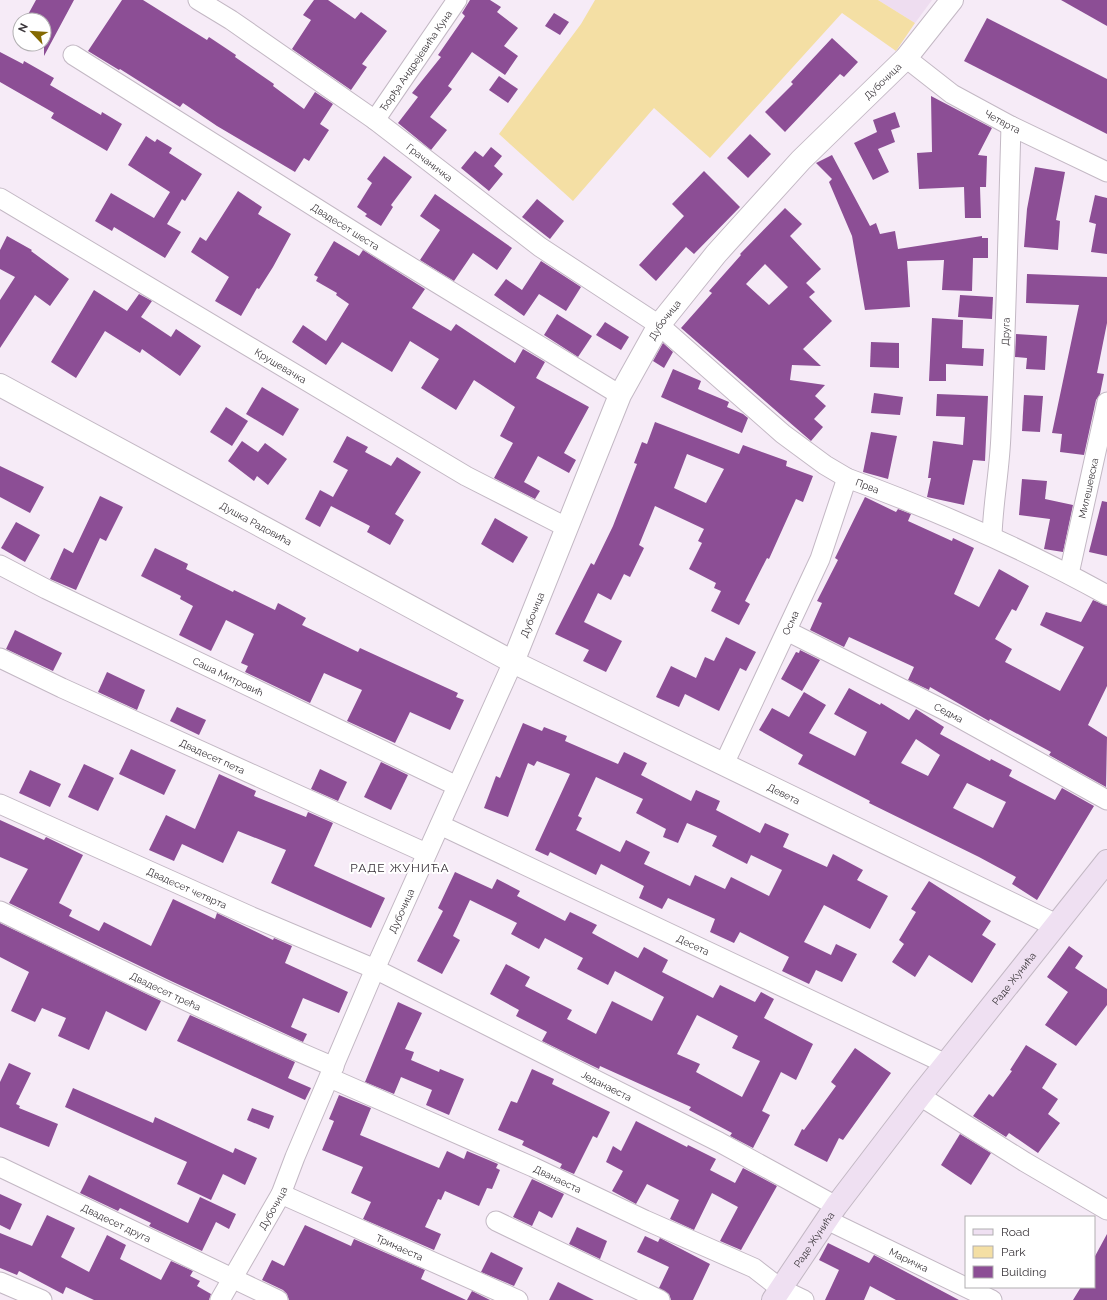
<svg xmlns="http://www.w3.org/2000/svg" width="1107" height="1300" font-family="Raleway,sans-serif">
<rect width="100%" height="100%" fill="#f6ebf7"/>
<polygon fill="#eeddf0" points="878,0 932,0 915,23"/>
<polygon fill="#f4dfa4" points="595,0 878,0 915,23 896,51 842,13 710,158 654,108 573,201 499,134 581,24"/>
<g fill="#8c4e95" fill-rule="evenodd">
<polygon points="36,0 74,0 44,56 44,20 25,20"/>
<polygon points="122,0 143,0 207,40 209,37 236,55 235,57 274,84 273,86 304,109 315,92 333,104 320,124 329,130 309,161 304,158 295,172 217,126 183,103 180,107 120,69 119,70 88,51"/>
<polygon points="314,0 328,0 355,19 361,12 387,31 362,64 367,67 351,90 292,49 311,20 303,15"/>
<polygon points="470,0 490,0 501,7 497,12 518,28 504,46 518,56 505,75 472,52 448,86 452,89 430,117 447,130 431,150 398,123 418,97 412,93 441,57 438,55 465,16 462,13"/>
<polygon points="1061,0 1107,0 1107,26"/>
<polygon points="554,13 569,22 560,35 545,26"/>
<polygon points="987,18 1107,79 1107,134 964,61"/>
<polygon points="832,38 858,62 844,77 840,74 785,132 765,112 793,84 791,82"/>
<polygon points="0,52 23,64 24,61 54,78 50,85 101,115 102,112 122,124 107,151 51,118 54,113 0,82"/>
<polygon points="499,76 518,89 508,103 489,90"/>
<polygon points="931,96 992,128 978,155 987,156 986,187 980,187 981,218 965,218 964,187 919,189 917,153 932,152"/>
<polygon points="895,112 900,127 891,130 895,142 878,149 889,172 873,180 854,143 877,132 873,120"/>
<polygon points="750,134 771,154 748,178 727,158"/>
<polygon points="146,136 155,142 157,139 172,148 169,153 202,174 185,201 182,199 167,224 181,232 165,258 114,227 112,231 95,221 111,193 154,218 170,192 128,165"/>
<polygon points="491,147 502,156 494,166 503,174 489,191 461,168 475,151 483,157"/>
<polygon points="832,155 870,226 876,223 880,234 895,231 898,249 982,236 982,238 988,238 988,258 973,258 972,291 942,290 944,260 907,261 910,307 865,310 852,236 829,182 832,179 816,163"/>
<polygon points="384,156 412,177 391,205 393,207 381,226 365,216 367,214 357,207 372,183 367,179"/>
<polygon points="1035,167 1065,172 1056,220 1060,221 1058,250 1024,247 1027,209"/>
<polygon points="704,171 740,207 694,254 686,247 656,281 639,265 684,216 672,204"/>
<polygon points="238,191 262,207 258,214 291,234 273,267 259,289 257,288 241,316 215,301 229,277 191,252 200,237 206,241"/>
<polygon points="435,194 512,248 497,270 473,253 454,281 420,260 440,230 420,216"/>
<polygon points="1095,195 1107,198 1107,254 1091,252 1096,224 1089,222"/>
<polygon points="537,199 564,221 550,239 522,217"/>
<path d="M785 208 802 224 790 236 821 269 806 283 815 292 809 297 832 321 803 349 821 366 792 365 790 380 825 385 815 396 826 406 814 419 823 427 811 441 681 328 712 293 709 291 741 255 740 254ZM765 264 788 287 769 305 746 284Z"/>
<polygon points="7,236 32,250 31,251 69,279 50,306 35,295 0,348 0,300 15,277 0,269 0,250"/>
<polygon points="334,241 359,256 363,250 425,289 412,308 451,331 456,324 515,363 523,349 545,362 536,378 589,407 564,453 576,460 569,473 538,456 524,482 540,491 535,499 494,478 513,443 500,436 515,407 474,380 456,410 421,388 439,359 410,341 392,372 342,342 326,365 292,342 303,325 326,341 349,304 336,295 337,293 316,281 318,277 314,275"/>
<polygon points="541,261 581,287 566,311 539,294 524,316 494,295 506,279 522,290"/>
<polygon points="1027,274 1107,277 1107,323 1097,373 1104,374 1100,394 1096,400 1084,455 1060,452 1062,434 1052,433 1079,305 1026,303"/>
<polygon points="94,290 127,311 139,294 152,301 141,317 171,337 176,329 201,346 180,376 142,349 140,353 105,331 76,378 51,362"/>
<polygon points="960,295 993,297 992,319 958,317"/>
<polygon points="557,314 592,336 578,357 544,335"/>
<polygon points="932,318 963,320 962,348 984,349 983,366 946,364 946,381 929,381"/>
<polygon points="605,322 629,337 621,350 596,335"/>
<polygon points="1016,334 1047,336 1045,370 1026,369 1027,358 1015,357"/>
<polygon points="871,342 899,343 899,368 870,367"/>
<polygon points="663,343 673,352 664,368 653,361"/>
<polygon points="673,369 701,381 698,389 729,402 727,407 743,414 748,418 742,433 661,397"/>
<polygon points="262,387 299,409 283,436 246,414"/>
<polygon points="874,393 903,397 900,415 871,413"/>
<polygon points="937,394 988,396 985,461 973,460 964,505 927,497 931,478 928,478 933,441 963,445 965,417 936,416"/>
<polygon points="1024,395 1043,396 1040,432 1022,431"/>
<polygon points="226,407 248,421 232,446 210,432"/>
<path d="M655 422 739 454 743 445 787 461 786 466 813 476 803 502 796 499 769 559 767 558 745 601 750 604 739 625 711 611 721 591 714 588 716 583 689 569 702 543 698 541 704 529 655 506 639 545 644 548 630 577 624 574 611 600 598 593 584 622 622 641 606 672 583 661 589 650 555 634 591 563 594 565 613 526 637 464 634 463 642 442 647 444ZM687 454 724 469 706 503 674 488Z"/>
<polygon points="871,432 897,436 888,479 863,472"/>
<polygon points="347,436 368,447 365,452 391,466 397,457 421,472 395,514 404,520 390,545 367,532 370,526 331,506 320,527 305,519 320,490 333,497 348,470 333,462"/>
<polygon points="242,441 258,452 265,443 287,459 268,485 257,476 254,481 228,461"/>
<polygon points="0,466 44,487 30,513 0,497"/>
<polygon points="1022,479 1047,481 1045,499 1073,505 1063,552 1044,549 1050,519 1019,515"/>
<polygon points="100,496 123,507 106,541 100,538 76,590 50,579 64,548 73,553"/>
<polygon points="865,497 896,512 898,509 911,514 908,521 952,541 953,538 974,548 954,594 979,607 999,569 1029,586 1016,611 1012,609 995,639 1012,649 1005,662 1060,691 1084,647 1040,625 1046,612 1081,622 1093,600 1107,606 1107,686 1088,725 1107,737 1106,787 1049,755 1051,752 990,719 989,721 930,687 929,690 908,680 914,667 849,637 844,647 810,630 822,603 817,601 838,560 835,558"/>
<polygon points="1102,501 1107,502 1107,556 1089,552"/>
<polygon points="495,518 528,537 513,563 481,544"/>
<polygon points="16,522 40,535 25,562 1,548"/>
<polygon points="155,548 188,564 186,569 233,592 234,590 275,610 278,603 306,618 302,625 358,652 360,648 458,693 456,697 464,700 450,730 410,712 395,743 347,721 362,690 324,673 310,703 245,672 248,666 241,663 254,634 226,620 211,651 179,635 193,606 180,599 181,596 141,576"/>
<polygon points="15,630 62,653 53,671 6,649"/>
<polygon points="726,637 756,652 746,671 740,668 719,711 685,694 679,707 656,697 671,666 696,678 705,657 714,661"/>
<polygon points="800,650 820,660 802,691 781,679 796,652 799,653"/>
<polygon points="107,672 145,690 137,710 98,692"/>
<path d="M849 688 880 705 881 703 909 720 916 709 944 727 940 734 990 761 991 759 1012 770 1009 776 1055 800 1062 788 1094 806 1037 900 1012 884 1016 877 979 857 869 803 870 801 798 764 803 755 759 730 772 708 789 717 804 692 826 705 809 733 855 756 867 732 834 714ZM916 739 940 755 928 776 901 763ZM967 783 1006 802 993 828 953 808Z"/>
<polygon points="177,707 206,720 199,735 170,721"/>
<path d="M523 723 542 731 544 727 567 736 565 741 618 764 624 752 647 763 641 775 691 801 696 790 720 801 716 810 760 833 765 823 789 834 783 847 827 867 833 854 863 870 857 880 888 896 870 929 824 905 804 942 831 955 836 944 857 954 842 982 816 970 809 984 782 971 789 957 740 932 734 943 710 932 715 919 668 898 662 909 639 898 644 886 601 864 596 875 550 852 548 856 535 850 570 774 537 761 534 766 528 763 508 817 484 808 496 776 500 778ZM596 777 643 799 636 813 666 829 663 837 678 843 687 823 717 836 712 846 747 864 751 855 782 870 769 896 731 877 725 889 695 875 690 886 644 864 650 852 626 840 620 852 576 830 582 818 578 816Z"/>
<polygon points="131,749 176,770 164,795 119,774"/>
<polygon points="381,762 408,775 391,810 364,797"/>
<polygon points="84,764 114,778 98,811 68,797"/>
<polygon points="320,769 347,782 338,801 311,789"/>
<polygon points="30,770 61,784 50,807 19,793"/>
<polygon points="219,774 256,791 254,796 306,817 308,812 333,823 314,866 385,898 371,928 271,883 286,850 238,831 223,863 182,844 174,861 149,850 166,815 195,829"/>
<polygon points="0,820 44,840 46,837 83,855 59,903 72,910 69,916 99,931 104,922 151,946 173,899 215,919 217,913 273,940 274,938 292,946 285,963 348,992 339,1013 303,998 291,1027 307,1034 303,1042 171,981 9,903 28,869 0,857"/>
<path d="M455 872 492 889 497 879 520 891 517 896 565 921 570 912 597 925 592 933 638 958 644 947 668 960 662 972 713 998 720 985 755 1002 761 992 774 999 764 1018 813 1044 796 1080 781 1072 762 1111 770 1115 753 1148 730 1136 732 1133 689 1110 691 1107 600 1066 599 1069 542 1041 547 1032 516 1016 519 1010 490 994 506 964 530 977 525 986 572 1010 567 1019 596 1034 612 1001 652 1021 664 997 615 971 608 985 577 969 583 958 545 938 539 949 511 934 517 923 470 900 453 936 460 940 442 974 417 961 443 911 438 908ZM697 1015 738 1036 732 1048 760 1061 742 1097 696 1072 700 1064 677 1054Z"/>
<polygon points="929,881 991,921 982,935 996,944 972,983 929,955 915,977 892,962 904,944 899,940 916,912 911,909"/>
<polygon points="0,923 161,1001 146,1031 106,1011 89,1050 58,1036 66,1018 42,1008 35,1022 11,1011 29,972 0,957"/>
<polygon points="1069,946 1083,956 1075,968 1107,989 1107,1005 1076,1046 1045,1025 1068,992 1047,977"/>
<polygon points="398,1002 422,1013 405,1049 414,1052 411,1060 439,1072 440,1069 464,1079 449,1115 426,1105 432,1090 401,1077 394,1094 365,1082"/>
<polygon points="190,1015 295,1062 288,1078 311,1088 305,1100 177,1041"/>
<polygon points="1026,1045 1057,1064 1042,1088 1058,1099 1048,1114 1060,1123 1038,1153 1009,1133 1006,1137 973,1116 989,1094 993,1097 1012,1071 1010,1070"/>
<polygon points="855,1048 891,1073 843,1140 839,1138 827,1162 794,1145 802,1129 804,1130 836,1086 831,1082"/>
<polygon points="9,1063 31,1073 16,1104 20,1106 19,1108 58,1124 49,1147 0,1127 0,1082"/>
<polygon points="532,1069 554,1079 552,1084 610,1112 597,1138 593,1136 574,1174 560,1168 562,1164 522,1145 524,1141 498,1130 511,1101 517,1103"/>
<polygon points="73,1088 153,1123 155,1117 233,1153 235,1148 257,1158 245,1185 223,1174 211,1200 177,1184 187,1162 65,1107"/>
<polygon points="339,1095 371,1108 360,1135 439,1168 447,1151 464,1159 467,1151 498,1164 496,1168 500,1170 492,1189 487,1188 479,1206 445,1191 441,1200 438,1199 425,1227 441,1234 434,1250 363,1219 371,1202 351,1193 363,1167 322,1150 334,1121 329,1119"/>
<polygon points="252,1108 274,1116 269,1129 247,1120"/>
<polygon points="636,1121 687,1147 688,1145 716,1159 710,1170 735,1183 743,1168 777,1186 741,1250 720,1241 738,1207 712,1193 694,1230 670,1219 679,1200 647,1184 636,1204 612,1191 623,1171 606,1162 613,1146 621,1151"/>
<polygon points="960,1134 991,1153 971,1185 941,1165"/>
<polygon points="89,1175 188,1223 200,1197 236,1214 229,1229 216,1222 202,1251 149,1226 151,1223 120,1208 118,1211 80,1193"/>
<polygon points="532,1179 564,1194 552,1218 539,1211 532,1226 513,1217"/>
<polygon points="0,1194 22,1204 10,1230 0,1225"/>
<polygon points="47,1215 75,1228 61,1257 89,1272 107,1235 126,1245 120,1259 161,1280 171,1261 193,1271 190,1276 200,1281 197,1286 211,1294 209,1300 94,1300 66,1287 63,1294 19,1271 17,1275 0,1268 0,1233 32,1246"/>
<polygon points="305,1225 351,1246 354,1239 425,1270 421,1279 466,1300 289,1300 287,1294 283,1290 262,1280 272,1260 284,1266"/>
<polygon points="577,1227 607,1241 600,1259 569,1244"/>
<polygon points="1107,1234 1107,1300 1073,1300 1081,1287 1094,1287 1094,1258"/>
<polygon points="645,1236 658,1242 660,1238 710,1264 693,1300 671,1300 669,1294 659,1288 669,1267 637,1252"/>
<polygon points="828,1243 869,1263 874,1255 959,1300 896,1300 870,1286 864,1300 825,1300 839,1270 819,1260"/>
<polygon points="491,1252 523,1268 514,1286 481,1272"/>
<polygon points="558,1282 594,1300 549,1300"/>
<polygon points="472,1291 490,1300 467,1300"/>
</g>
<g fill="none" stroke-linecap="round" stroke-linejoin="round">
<defs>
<g id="minor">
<path id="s1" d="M198 0 231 20 375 120 540 247 659 325 783 434 825 465 847 478C937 511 1024 549 1107 595"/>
<path id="s2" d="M73 55 383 250 620 395"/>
<path id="s3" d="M906 58 952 94 1011 126 1107 172"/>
<path id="s4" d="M375 120 457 0"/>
<path id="s5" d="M0 198 466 476 566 527"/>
<path id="s6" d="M992 536C993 502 1000 468 1001 433 1006 331 1008 229 1011 126"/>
<path id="s7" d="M0 565 46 589 457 786"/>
<path id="s8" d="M1069 574 1107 402"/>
<path id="s9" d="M787 631 956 716 1107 800"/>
<path id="s10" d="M0 658 62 688 426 853"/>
<path id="s11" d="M724 764 820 559 847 478"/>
<path id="s12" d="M0 804 250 916 375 969 719 1142 836 1206"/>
<path id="s13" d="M440 825 946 1064"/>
<path id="s14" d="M0 911C110 965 221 1019 334 1067"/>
<path id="s15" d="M330 1078 533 1167 645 1220 754 1268 781 1289 804 1300"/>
<polyline points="920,1096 1025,1162 1107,1210"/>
<path id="s16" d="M0 1167 278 1300"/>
<path id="s17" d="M281 1194 518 1300"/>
<path id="s18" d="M827 1220 992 1300"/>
<polyline points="496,1221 660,1300"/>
<polyline points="0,1282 42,1300"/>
<path id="s19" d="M220 1300 281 1194 295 1157 375 969 513 662"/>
</g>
<g id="tertiary">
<path id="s20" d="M0 385 513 662 1055 925"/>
<path id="s21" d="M513 662 620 395 659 325 716 254 801 160 906 58 952 0"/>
</g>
<g id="secondary">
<path id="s22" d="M773 1300 836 1206 920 1096 1107 861"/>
</g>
</defs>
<use href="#minor" stroke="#c3b8c4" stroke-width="21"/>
<use href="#tertiary" stroke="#c3b8c4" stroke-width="24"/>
<use href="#secondary" stroke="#c3b8c4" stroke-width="24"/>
<use href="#minor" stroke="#fff" stroke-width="19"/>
<use href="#tertiary" stroke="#fff" stroke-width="22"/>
<use href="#secondary" stroke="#efe0f2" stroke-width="22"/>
</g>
<g text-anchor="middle" stroke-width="4" stroke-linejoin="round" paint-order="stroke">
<g font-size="10" fill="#3b363b" stroke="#fff">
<text dy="4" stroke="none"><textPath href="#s4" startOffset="72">Ђорђа Андрејевића Куна</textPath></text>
<text dy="4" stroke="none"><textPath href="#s21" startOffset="699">Дубочица</textPath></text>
<text dy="4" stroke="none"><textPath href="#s3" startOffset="116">Четврта</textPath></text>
<text dy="4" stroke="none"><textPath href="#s1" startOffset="283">Грачаничка</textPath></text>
<text dy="4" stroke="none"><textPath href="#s2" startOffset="322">Двадесет шеста</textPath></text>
<text dy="4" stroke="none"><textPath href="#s21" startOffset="375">Дубочица</textPath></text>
<text dy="4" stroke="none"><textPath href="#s6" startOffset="205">Друга</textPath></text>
<text dy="4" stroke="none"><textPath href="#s5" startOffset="327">Крушевачка</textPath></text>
<text dy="4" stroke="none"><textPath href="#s1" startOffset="829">Прва</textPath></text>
<text dy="4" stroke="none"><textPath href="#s8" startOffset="88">Милешевска</textPath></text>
<text dy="4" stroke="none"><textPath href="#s20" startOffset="291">Душка Радовића</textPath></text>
<text dy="4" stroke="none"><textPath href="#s21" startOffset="51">Дубочица</textPath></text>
<text dy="4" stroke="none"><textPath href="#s11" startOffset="156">Осма</textPath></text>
<text dy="4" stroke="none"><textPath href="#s7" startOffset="254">Саша Митровић</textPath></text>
<text dy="4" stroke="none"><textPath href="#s9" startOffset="181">Седма</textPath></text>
<text dy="4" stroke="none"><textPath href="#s10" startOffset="234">Двадесет пета</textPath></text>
<text dy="4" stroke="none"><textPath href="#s20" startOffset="884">Девета</textPath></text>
<text dy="4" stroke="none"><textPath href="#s12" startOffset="205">Двадесет четврта</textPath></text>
<text dy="4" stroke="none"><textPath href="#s19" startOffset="430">Дубочица</textPath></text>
<text dy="4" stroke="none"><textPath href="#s13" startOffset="280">Десета</textPath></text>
<text dy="4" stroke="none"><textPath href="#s22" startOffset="402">Раде Жунића</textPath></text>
<text dy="4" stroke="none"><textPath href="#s14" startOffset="184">Двадесет трећа</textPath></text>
<text dy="4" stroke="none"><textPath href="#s12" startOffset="669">Једанаеста</textPath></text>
<text dy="4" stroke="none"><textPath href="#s15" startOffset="249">Дванаеста</textPath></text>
<text dy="4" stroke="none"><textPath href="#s19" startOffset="106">Дубочица</textPath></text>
<text dy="4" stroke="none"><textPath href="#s16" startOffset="129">Двадесет друга</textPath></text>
<text dy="4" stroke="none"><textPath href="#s22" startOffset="73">Раде Жунића</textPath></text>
<text dy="4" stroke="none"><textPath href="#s17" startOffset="130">Тринаеста</textPath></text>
<text dy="4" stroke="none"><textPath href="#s18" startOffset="91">Маричка</textPath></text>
</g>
<g font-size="12" letter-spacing="1" fill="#342c35" stroke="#fff">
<text x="400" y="872">РАДЕ ЖУНИЋА</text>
</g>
</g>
<rect x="965" y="1216" width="130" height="72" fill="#ffffff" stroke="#b1afb1"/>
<rect x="973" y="1229" width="20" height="6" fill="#efe0f2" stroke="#b1afb1"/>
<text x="1001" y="1236" font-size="12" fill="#3b363b">Road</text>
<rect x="973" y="1246" width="20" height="12" fill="#f4dfa4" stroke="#b1afb1"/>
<text x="1001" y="1256" font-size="12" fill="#3b363b">Park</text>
<rect x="973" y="1266" width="20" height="12" fill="#8c4e95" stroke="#b1afb1"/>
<text x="1001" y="1276" font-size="12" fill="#3b363b">Building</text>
<g transform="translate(32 32) rotate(295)"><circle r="19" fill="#ffffff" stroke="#b1afb1"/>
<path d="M0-3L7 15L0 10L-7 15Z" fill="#846902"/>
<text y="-6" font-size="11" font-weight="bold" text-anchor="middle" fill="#3b363b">N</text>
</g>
</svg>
